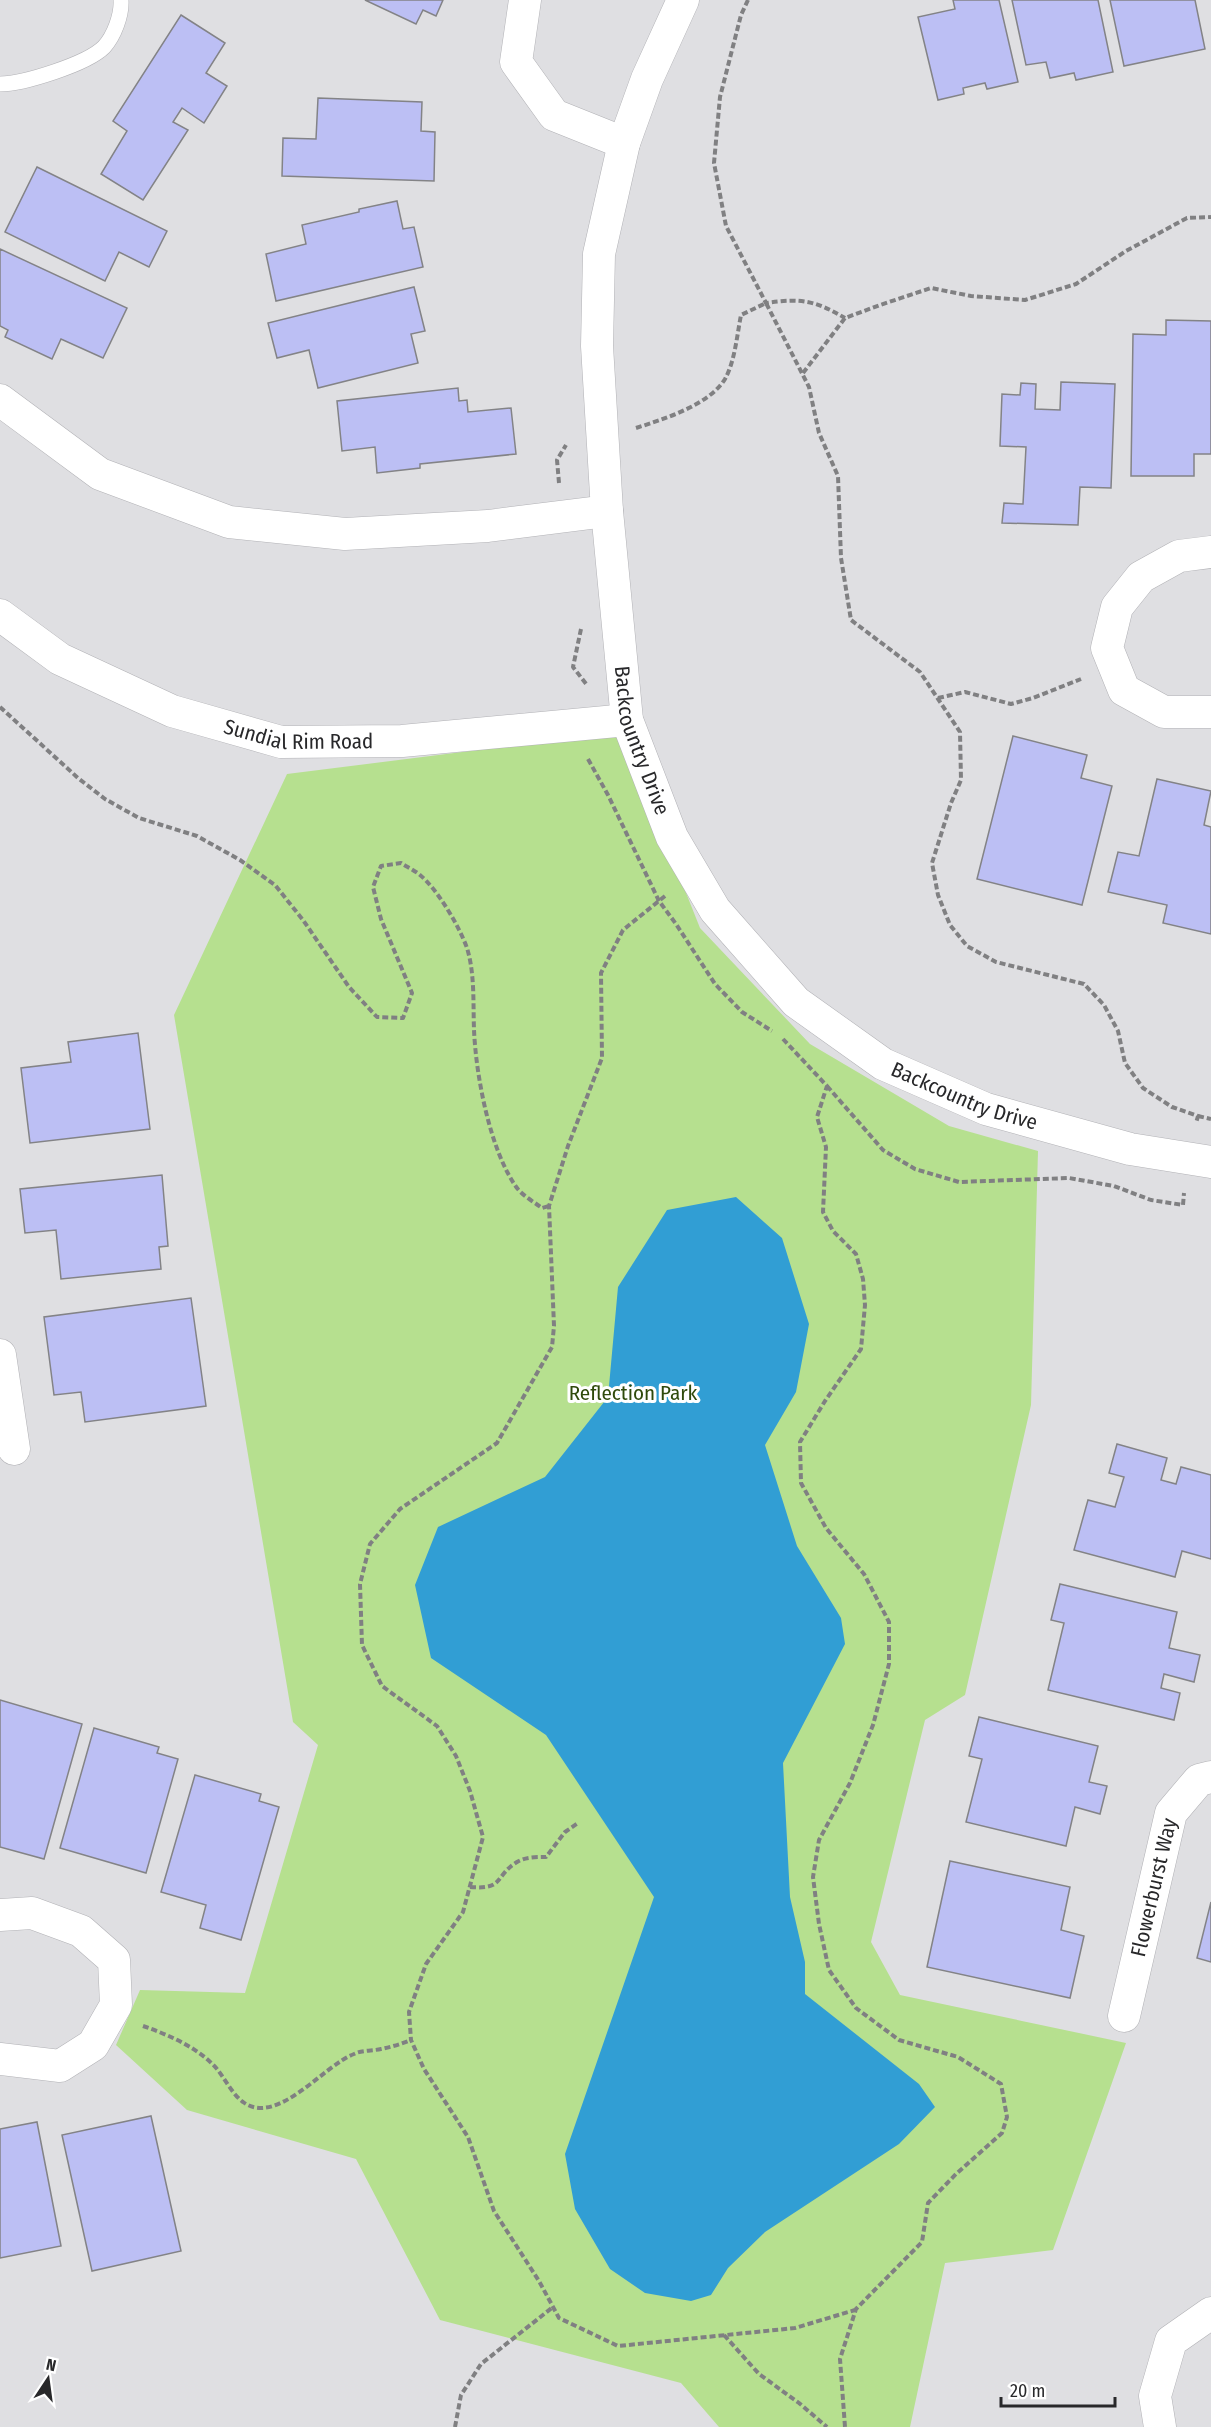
<svg xmlns="http://www.w3.org/2000/svg" width="1211" height="2427" font-family="'Fira Sans Condensed',sans-serif">
  <style>
    .green { fill: #b6e08f }
    .water { fill: #319ed4 }
    .building { fill: #bcbff4; stroke: #838386; stroke-width: 1.5 }
    .lines { fill: none; stroke-linecap: round; stroke-linejoin: round }
    .service-casing { stroke: #b2b2b6; stroke-width: 16 }
    .minor-casing { stroke: #b2b2b6; stroke-width: 33 }
    .path { stroke: #808082; stroke-width: 4; stroke-dasharray: 6 3; stroke-linecap: butt }
    .service { stroke: #fff; stroke-width: 15 }
    .minor { stroke: #fff; stroke-width: 32 }
    .labels { text-anchor: middle; dominant-baseline: central; stroke-width: 6; stroke-linejoin: round; paint-order: stroke }
    .street-label { font-size: 21px; fill: #28282a; stroke: #fff }
    .park-label { font-size: 21px; fill: #2f4a0c; stroke: #fff }
  </style>
  <rect width="100%" height="100%" fill="#dfdfe2"/>
  <!-- green -->
  <path class="green" d="M622 732 700 928 810 1044 949 1126 1038 1151 1031 1405 965 1695 925 1720 871 1942 900 1995 1126 2043 1053 2250 945 2263 910 2427H719L681 2383 440 2320 356 2159 187 2110 116 2045 140 1990 245 1993 318 1745 293 1722 174 1015 287 774Z"/>
  <!-- water -->
  <path class="water" d="M736 1197 782 1238 809 1324 796 1392 765 1445 797 1546 841 1618 845 1644 783 1763 790 1897 805 1962V1994L919 2084 935 2107 899 2144 765 2232 728 2268 711 2295 691 2301 645 2293 610 2269 575 2209 565 2154 654 1897 546 1735 431 1658 415 1585 438 1527 545 1477 608 1397 618 1287 667 1210Z"/>
  <!-- building -->
  <g class="building">
    <path d="M365 0H443L436 16 423 10 416 24Z"/>
    <path d="M953 0H999L1018 82 987 89 985 83 963 88 964 94 938 100 918 17 955 9Z"/>
    <path d="M1012 0H1098L1113 72 1076 80 1074 73 1050 78 1046 62 1026 65Z"/>
    <path d="M1110 0H1195L1205 49 1124 66Z"/>
    <path d="M181 15 225 43 206 73 227 86 204 123 182 108 173 122 188 130 143 200 101 174 127 131 113 121Z"/>
    <path d="M318 98 422 102 421 131 435 132 434 181 282 176 283 138 316 139Z"/>
    <path d="M37 167 167 231 149 267 119 252 105 281 5 232Z"/>
    <path d="M397 201 403 229 414 227 423 267 276 301 266 254 306 244 302 225 359 212V209Z"/>
    <path d="M0 249 127 308 103 358 61 339 52 359 5 337 8 330 0 326Z"/>
    <path d="M414 287 425 331 411 334 418 363 318 388 309 350 277 358 268 323Z"/>
    <path d="M1166 320 1211 321V454H1194V476H1131L1133 334 1166 335Z"/>
    <path d="M1061 382 1115 384 1111 488 1080 487 1078 525 1002 523 1004 503 1023 504 1026 447 1000 446 1002 394 1020 395 1021 383 1036 384 1035 409 1060 410Z"/>
    <path d="M458 388 459 401 467 400 468 412 511 408 516 454 420 464V468L377 473 375 447 342 451 337 401Z"/>
    <path d="M1013 736 1087 755 1081 778 1112 786 1082 905 977 879Z"/>
    <path d="M1157 779 1211 791 1204 825 1211 827V934L1163 923 1167 905 1108 892 1118 852 1139 856Z"/>
    <path d="M138 1033 150 1129 30 1143 21 1068 71 1062 68 1042Z"/>
    <path d="M162 1175 168 1246 159 1247 161 1269 61 1279 56 1230 25 1233 20 1189Z"/>
    <path d="M191 1298 206 1406 85 1422 81 1392 54 1395 44 1317Z"/>
    <path d="M1117 1444 1167 1458 1161 1480 1176 1484 1181 1467 1211 1475V1559L1182 1551 1175 1577 1074 1550 1088 1500 1115 1507 1124 1477 1109 1473Z"/>
    <path d="M1060 1584 1177 1612 1169 1648 1200 1655 1194 1682 1164 1674 1161 1688 1180 1693 1174 1720 1048 1690 1064 1623 1051 1620Z"/>
    <path d="M0 1700 82 1724 44 1859 0 1847Z"/>
    <path d="M979 1717 1098 1746 1089 1782 1107 1786 1100 1814 1075 1807 1066 1846 966 1822 982 1759 969 1756Z"/>
    <path d="M94 1728 159 1747 157 1753 178 1759 146 1873 60 1848Z"/>
    <path d="M195 1775 261 1794 259 1801 279 1807 241 1940 200 1928 206 1905 161 1892Z"/>
    <path d="M950 1861 1070 1887 1061 1930 1084 1936 1070 1998 927 1967Z"/>
    <path d="M1211 1902V1962L1197 1958Z"/>
    <path d="M151 2116 181 2251 92 2271 62 2135Z"/>
    <path d="M37 2122 61 2246 0 2258V2129Z"/>
  </g>
  <g class="lines">
    <defs>
      <path id="service" d="M0 84C23 84 87 64 104 47 114 36 122 15 121 0"/>
      <g id="minor">
        <path d="M525 0 516 62 554 115 624 143"/>
        <path id="s1" d="M683 0 647 79 624 143 599 254 597 346 607 511 627 720 672 837 715 910 796 1002 883 1064 986 1109 1130 1149 1211 1162"/>
        <path d="M0 400 100 474 229 522 345 534 488 526 607 511"/>
        <path d="M1211 552 1179 556 1141 577 1117 607 1107 648 1124 690 1164 712H1211"/>
        <path id="s2" d="M0 615 60 659 172 711 281 742 402 741 627 720"/>
        <path d="M0 1355 14 1449"/>
        <path d="M0 1915 32 1913 81 1931 114 1960 116 2005 93 2045 60 2066 0 2059"/>
        <path id="s3" d="M1124 2016 1171 1813 1199 1780 1211 1777"/>
        <path d="M1160 2427 1155 2396 1171 2341 1211 2313"/>
      </g>
    </defs>
    <!-- service casing -->
    <use href="#service" class="service-casing"/>
    <!-- minor casing -->
    <use href="#minor" class="minor-casing"/>
    <!-- path -->
    <g class="path">
      <path d="M748 0 741 15 720 97 714 163 726 226 766 303C801 298 814 300 845 318"/>
      <path d="M803 373 845 318 880 305 931 288 971 296 1025 300 1076 284 1126 251 1187 218 1211 217"/>
      <path d="M636 428C664 419 709 405 725 379 735 361 737 335 741 315L766 303 809 387 819 433 838 476 841 558 851 620 920 672 960 732 961 780 951 803 932 863 938 895 950 925 967 946 996 962 1084 984 1104 1005 1118 1031 1125 1063 1143 1088 1172 1107 1198 1116 1196 1123"/>
      <path d="M559 483 557 460 566 445"/>
      <path d="M581 629 573 667 587 685"/>
      <path d="M938 698 965 692 1011 704 1033 698 1081 679"/>
      <path d="M0 707 78 778 105 799 139 818 197 836 240 860 275 885 303 920 349 987 377 1017 403 1018 412 993 381 919 373 887 381 866 401 863C407 867 414 870 420 875 438 890 459 926 467 948 475 974 473 1004 474 1030 476 1076 490 1151 517 1188 523 1196 534 1202 542 1208L549 1206"/>
      <path d="M588 759 608 795 659 901 676 924 715 984 742 1012 772 1031"/>
      <path d="M665 896 623 930 601 973 602 1058 568 1146 549 1206 554 1326 552 1347 497 1443 400 1509 370 1544 360 1584 362 1645 382 1686 437 1726 456 1756 470 1791 483 1837 463 1912 426 1964 409 2012 411 2040 424 2069 468 2137 494 2211 539 2281 559 2318 618 2346 795 2328 855 2310"/>
      <path d="M783 1039 827 1086 817 1117 826 1147 823 1212 833 1231 856 1254 863 1279 865 1305 861 1349 825 1401 800 1442 801 1483 826 1528 864 1574 889 1622V1664L873 1725 850 1783 819 1840 813 1877 819 1924 829 1970 856 2008 899 2040 958 2057 1001 2084 1007 2117 1002 2133 956 2174 928 2203 922 2242 856 2309 840 2359 845 2427"/>
      <path d="M827 1086 883 1150 915 1169 959 1182 1069 1178 1114 1186 1151 1200 1183 1205 1184 1193"/>
      <path d="M1198 1116 1211 1119"/>
      <path d="M470 1887C505 1890 494 1876 517 1862 525 1857 537 1857 546 1857L565 1832 578 1823"/>
      <path d="M143 2026C169 2035 199 2048 217 2069 225 2079 233 2095 243 2102 277 2127 323 2066 354 2054 362 2050 372 2051 381 2049 391 2047 401 2044 411 2040"/>
      <path d="M724 2335 759 2374 799 2403 827 2427"/>
      <path d="M455 2427 461 2395 481 2364 553 2307"/>
    </g>
    <!-- service -->
    <use href="#service" class="service"/>
    <!-- minor -->
    <use href="#minor" class="minor"/>
  </g>
  <g class="labels">
    <!-- street labels -->
    <g class="street-label">
      <text stroke="none"><textPath href="#s2" startOffset="328">Sundial Rim Road</textPath></text>
      <text stroke="none"><textPath href="#s1" startOffset="759">Backcountry Drive</textPath></text>
      <text stroke="none"><textPath href="#s1" startOffset="1263">Backcountry Drive</textPath></text>
      <text stroke="none"><textPath href="#s3" startOffset="132">Flowerburst Way</textPath></text>
    </g>
    <!-- park labels -->
    <g class="park-label">
      <text x="633" y="1393">Reflection Park</text>
    </g>
  </g>
  <!-- north arrow -->
  <g transform="translate(48 2379) rotate(13)" stroke="#ffffff" stroke-width="4.5" paint-order="stroke">
  <path d="M0-4.5L10 22L0 15L-10 22Z" fill="#28282a"/>
  <text y="-9" font-size="16" font-weight="bold" text-anchor="middle" fill="#28282a">N</text>
  </g>
  <!-- scale -->
  <path d="M1001 2397v9h114v-9" fill="none" stroke="#28282a" stroke-width="3"/>
  <text x="1010" y="2397" font-size="18" fill="#28282a" stroke="#ffffff" stroke-width="4.5" paint-order="stroke">20 m</text>
</svg>
